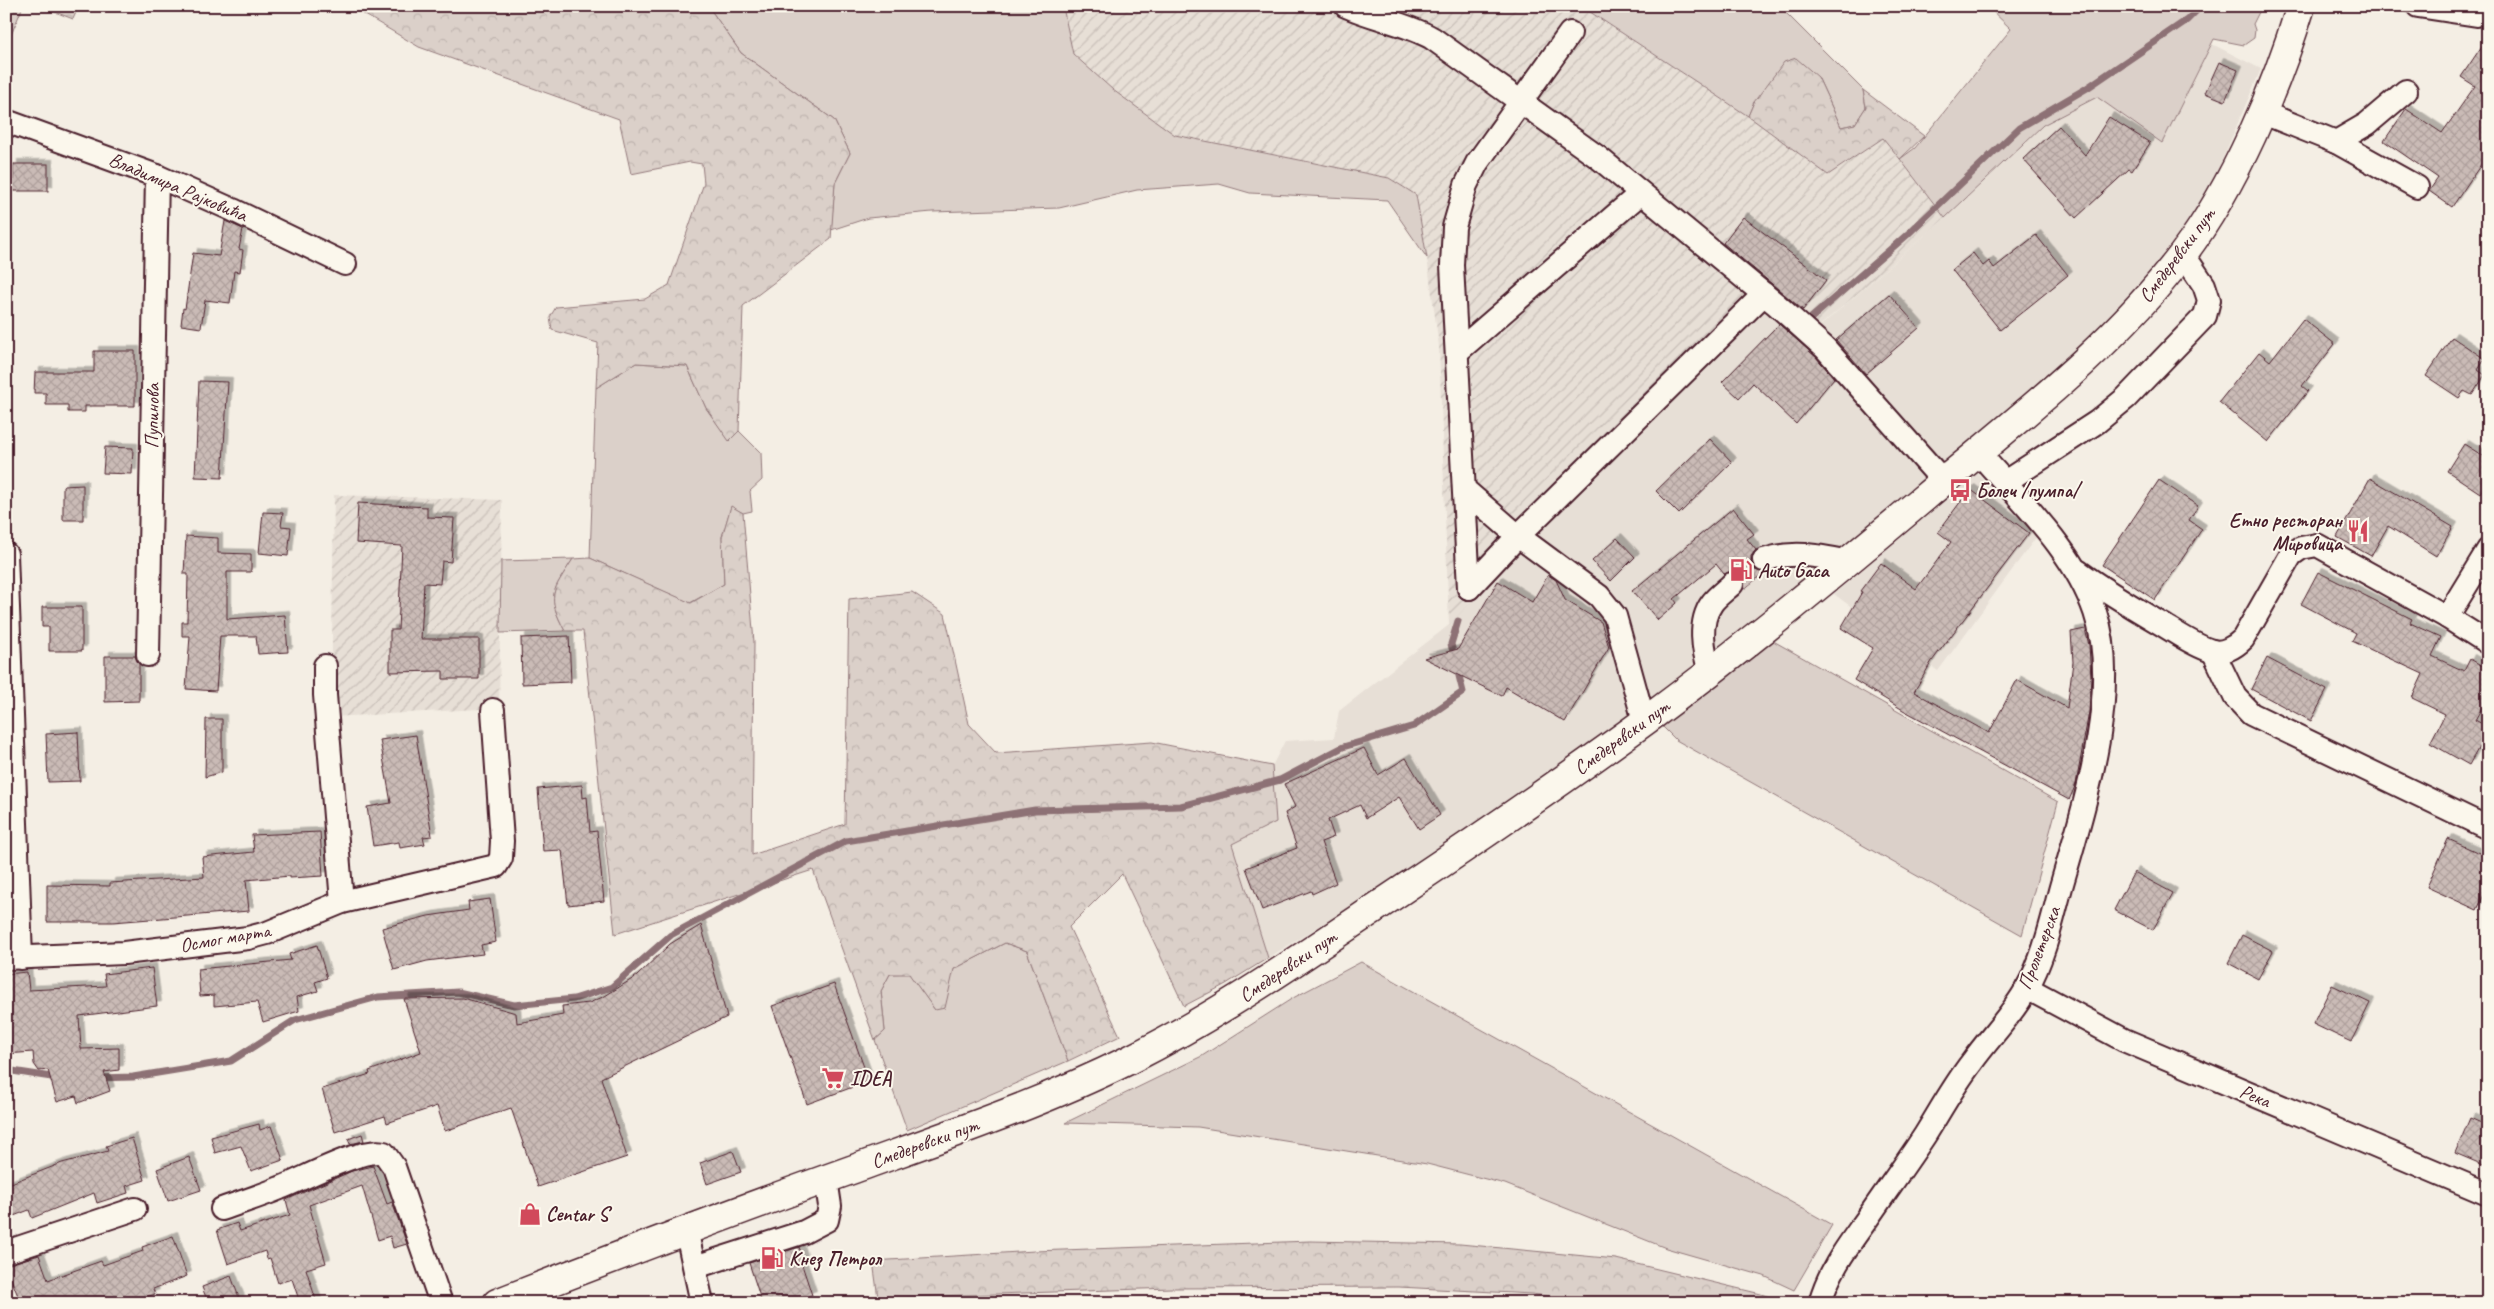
<svg xmlns="http://www.w3.org/2000/svg" width="2494" height="1309" font-family="Caveat,sans-serif">
  <style>
    .built { fill: #e7dfd6 }
    .industrial { fill: url(#industrial-furrows) }
    .grass { fill: #dbd0c9; stroke: #92787a }
    .forest { fill: url(#forest-crowns); stroke: #92787a }
    .lines { fill: none; stroke-linecap: round; stroke-linejoin: round }
    .stream { stroke: #8d7174; stroke-width: 7 }
    .building { fill: url(#building-cross-hatch); stroke: #4a1f2b; filter: url(#shadow) }
    .minor-tunnel { stroke: #d2c5bf; stroke-width: 22; stroke-dasharray: 22 11; stroke-linecap: butt }
    .minor-casing { stroke: #4a1f2b; stroke-width: 26 }
    .major-casing { stroke: #4a1f2b; stroke-width: 31 }
    .minor { stroke: #fbf7ec; stroke-width: 22 }
    .major { stroke: #fbf7ec; stroke-width: 28 }
    .labels { text-anchor: middle; dominant-baseline: central; stroke-width: 4; stroke-linejoin: round; paint-order: stroke }
    .street-label { font-size: 20px; fill: #4a1f2b; stroke: #fbf7ec }
    .poi-label { font-size: 20px; font-weight: bold; fill: #4a1f2b; stroke: #fbf7ec; text-anchor: start }
  </style>
  <defs>
    <pattern id="industrial-furrows" width="10" height="10" patternUnits="userSpaceOnUse" patternTransform="scale(1.25)"><rect width="10" height="10" fill="#e7dfd6"/><path d="M-1 1l2-2M0 10L10 0M9 11l2-2" fill="none" stroke="#c8bfb8"/></pattern>
    <pattern id="forest-crowns" width="20" height="18" patternUnits="userSpaceOnUse" patternTransform="scale(1.25)"><rect width="20" height="18" fill="#dbd0c9"/><path d="M2 6a3 3 0 1 1 6 0M12 15a3 3 0 1 1 6 0" fill="none" stroke="#bdb2ad"/></pattern>
    <pattern id="building-cross-hatch" width="8" height="8" patternUnits="userSpaceOnUse" patternTransform="scale(1.25)"><rect width="8" height="8" fill="#cabbb6"/><path d="M0 0l8 8M0 8l8-8" fill="none" stroke="#afa09d"/></pattern>
    <filter id="shadow"><feDropShadow dx="4.5" dy="-4.5" stdDeviation="0" flood-color="#0004"/></filter>
  </defs>
  <rect width="100%" height="100%" fill="#f4eee4"/>
  <filter id="ink" filterUnits="userSpaceOnUse"><feTurbulence type="fractalNoise" baseFrequency=".02" numOctaves="2"/><feDisplacementMap in="SourceGraphic" scale="10" xChannelSelector="R" yChannelSelector="G"/><feConvolveMatrix kernelMatrix="1 2 1 2 8 2 1 2 1" color-interpolation-filters="sRGB"/></filter>
  <g filter="url(#ink)">
    <!-- built -->
    <g class="built">
      <path d="M2212 44 2261 69 2214 179 2192 218 2117 311 1935 478 1726 644 1490 820 1268 958 1232 844 1276 822 1272 766 1285 741 1334 738 1339 711 1449 625 1520 540 1764 300 1809 336 1955 209 2043 125 2097 97 2162 143Z"/>
      <path d="M1977 473 2037 536 1938 671 1834 594Z"/>
    </g>
    <!-- industrial -->
    <g class="industrial">
      <path d="M1066 6H1581L1748 116 1828 175 1883 138 1945 218 1808 336 1764 300 1449 625 1439 346 1427 258 1416 195 1389 178 1175 135 1113 90 1073 54 1064 12Z"/>
      <path d="M334 495 502 500 499 708 331 717Z"/>
    </g>
    <!-- grass -->
    <g class="grass">
      <path d="M6 6H23L6 47Z"/>
      <path d="M708 6H1066L1064 12 1073 54 1113 90 1175 135 1389 178 1416 195 1427 258 1387 200 1250 193 1219 184 1137 190 1059 208 932 212 868 218 831 230 835 183 850 153 834 120 741 53Z"/>
      <path d="M1581 6H1779L1863 90 1866 107 1855 124 1841 127 1818 77 1754 102 1748 116Z"/>
      <path d="M1987 6H2268L2260 10 2253 24 2255 30 2254 38 2244 45 2214 39 2162 143 2097 97 2043 125 1945 218 1900 159 1915 148 2011 29Z"/>
      <path d="M636 363 687 366 706 408 729 440 739 431 761 453 762 480 750 491 752 511 743 513 731 507 722 537 724 584 690 603 590 558 596 388Z"/>
      <path d="M573 559C552 592 546 595 565 631L500 633 501 561Z"/>
      <path d="M1768 638 2058 802 2022 935 1676 740 1660 724Z"/>
      <path d="M1005 943 1027 951 1068 1061 907 1130 875 1040 885 1031 881 991 890 974 909 973 935 1010 954 969Z"/>
      <path d="M1361 962 1832 1225 1794 1290 1764 1276 1666 1248 1505 1184 1427 1164 1198 1127 1065 1123 1202 1056 1293 998Z"/>
    </g>
    <!-- forest -->
    <g class="forest">
      <path d="M40 6H79L73 19Z"/>
      <path d="M350 6H708L741 53 834 120 850 153 835 183 831 239 743 306 739 431 729 441 706 408 687 366 636 363 596 388 598 343 552 330 550 317 556 307 645 299 669 285 704 183 702 164 690 162 631 174 619 119 419 47Z"/>
      <path d="M1796 58 1818 77 1841 127 1855 124 1866 107 1863 90 1924 136 1900 159 1883 138 1828 175 1748 116 1754 102 1784 62Z"/>
      <path d="M731 506 743 513 754 642 752 855 845 824 849 599 912 592 945 614 969 724 996 753 1152 742 1272 766 1276 822 1232 844 1268 958 1226 984 1184 1006 1122 874 1069 927 1120 1036 1068 1061 1027 951 1005 943 954 969 945 1008 935 1010 909 974H890L881 991 885 1031 875 1040 813 870 615 934 583 631H565C546 595 552 592 573 559L590 558 691 603 724 584 722 537Z"/>
      <path d="M1310 1241 1460 1244 1616 1259 1761 1294 1787 1303H1594L1532 1294 1399 1287 1171 1288 878 1298 873 1261 1035 1251Z"/>
    </g>
    <g class="lines">
      <!-- stream -->
      <g class="stream">
        <path d="M1809 320 1908 234 2019 128 2087 88 2187 20 2201 6"/>
        <path d="M6 1070 58 1078"/>
        <path d="M98 1078 133 1077 231 1061 295 1020 378 997 458 992 514 1005 574 999 612 987 671 935 846 841 1035 810 1181 806 1280 780 1343 747 1414 726 1463 692 1451 644 1458 621"/>
      </g>
    </g>
    <!-- building -->
    <g class="building">
      <path d="M2488 37V154L2452 207 2429 191 2438 178 2384 141 2406 109 2442 133 2475 86 2461 77Z"/>
      <path d="M2219 62 2238 70 2225 101 2205 93Z"/>
      <path d="M2109 117 2150 143 2132 171 2129 169 2076 218 2023 159 2059 126 2085 155Z"/>
      <rect x="13" y="164" width="35" height="27"/>
      <path d="M1743 217 1826 280 1803 310 1723 243Z"/>
      <path d="M225 221 243 229 239 249 243 250 240 272 234 271 230 303 205 300 201 328 181 325 183 308 185 309 193 253 219 256Z"/>
      <path d="M2036 235 2068 275 2000 330 1952 270 1973 253 1983 266 1989 261 1994 268Z"/>
      <path d="M1889 294 1919 328 1866 374 1836 340Z"/>
      <path d="M2303 319 2335 344 2302 386 2308 391 2268 442 2219 402 2259 352 2270 361Z"/>
      <path d="M1779 324 1816 357 1834 378 1796 424 1753 383 1739 398 1722 382Z"/>
      <path d="M2452 337 2485 359 2478 370 2485 375 2472 395 2464 391 2459 398 2426 376Z"/>
      <path d="M94 351H135V406H85V412H68V405H46V393H34L35 372H94Z"/>
      <path d="M199 381 228 382 222 478 195 477Z"/>
      <path d="M1710 439 1732 462 1679 514 1656 491Z"/>
      <path d="M2464 444 2488 459V481L2480 493 2447 471Z"/>
      <path d="M105 447 133 448 132 474 103 473Z"/>
      <path d="M2370 478 2453 527 2436 556 2388 526 2371 556 2337 537Z"/>
      <path d="M2159 480 2198 506 2189 520 2202 529 2155 600 2102 565Z"/>
      <path d="M83 485V520H63V486Z"/>
      <path d="M1970 489 2029 533 1932 661 1914 692 1989 733 2017 680 2067 708 2073 662 2071 632 2085 629 2089 645 2091 677 2089 712 2076 784 2069 800 1903 710 1854 680 1873 648 1841 628 1862 592 1860 591 1881 563 1916 589 1951 542 1938 532Z"/>
      <path d="M358 503 427 507V517L454 518 451 562 442 561 440 584 424 583 421 639H479V679H443V671L390 672V630H398L402 546 356 543Z"/>
      <path d="M1733 508 1754 534 1747 539 1756 550 1751 556V563L1755 570 1764 573 1744 589 1745 581 1741 575 1735 571 1724 574 1716 564 1674 599 1677 603 1658 620 1632 591Z"/>
      <path d="M263 512 283 513 281 526 291 527 288 556 259 553Z"/>
      <path d="M186 536 218 538V553L251 554V572H227V619L285 615 288 652 258 654 256 636H220L216 691 186 689 190 636H182V622H187L188 574H184Z"/>
      <path d="M1617 538 1635 557 1611 581 1592 561Z"/>
      <path d="M2318 572 2412 619 2410 623 2441 637 2432 656 2464 671 2470 659 2488 669V697L2475 720 2488 727V731L2469 765 2430 743 2445 714 2412 698 2423 674 2352 641 2356 633 2301 604Z"/>
      <path d="M1548 575 1556 580 1565 600 1601 622 1609 647 1565 722 1506 687 1502 696 1424 658 1458 649 1498 581 1532 602Z"/>
      <path d="M42 607H82V651H49V627H42Z"/>
      <path d="M569 636 571 682 522 684 521 638Z"/>
      <path d="M105 656H135L139 664V701L105 702Z"/>
      <path d="M2267 658 2327 690 2311 721 2251 689Z"/>
      <path d="M206 719H222V772L205 777Z"/>
      <path d="M78 732 80 781 48 782 46 734Z"/>
      <path d="M416 735 432 836 423 837 425 844 400 848 399 842 373 846 367 807 391 803 380 740Z"/>
      <path d="M1364 748 1378 775 1406 758 1440 815 1419 829 1399 797 1366 818 1360 805 1328 820 1334 837 1321 842 1336 883 1312 894 1311 891 1262 910 1246 868 1297 848 1285 813 1295 807 1284 784Z"/>
      <path d="M582 785 583 798 587 797 590 832 597 831 604 901 568 905 562 850 543 851 538 789Z"/>
      <path d="M320 832 323 876 290 878V876L246 880 249 911 113 922H47V885L110 886V883L204 877 202 857 254 852 252 835Z"/>
      <path d="M2448 839 2488 857V886L2477 910 2427 887Z"/>
      <path d="M2134 872 2173 893 2153 930 2114 910Z"/>
      <path d="M490 899 496 942 481 945 483 954 427 961 394 970 382 928 428 916 469 910 468 902Z"/>
      <path d="M701 925 727 1017 601 1078 627 1157 538 1187 511 1108 445 1131 437 1106 387 1123 385 1116 335 1132 322 1089 370 1074 369 1071 421 1052 404 999 463 998 516 1013 517 1023 563 1015 562 1006 589 1003 605 996 637 976 670 944Z"/>
      <path d="M2242 935 2273 951 2258 979 2228 963Z"/>
      <path d="M317 945 327 978 315 982 318 991 297 997 299 1011 263 1022 257 1002 214 1006V995L200 996 198 969 291 960 289 954Z"/>
      <path d="M152 968 157 1006 79 1016 81 1049 119 1048V1070L104 1072 110 1091 78 1103 76 1096 57 1102 48 1070 39 1071 34 1064 33 1052 6 1054V974L27 972 29 990 106 986 104 974Z"/>
      <path d="M834 984 869 1081 807 1104 772 1006Z"/>
      <path d="M2332 985 2370 1003 2351 1042 2313 1024Z"/>
      <path d="M2470 1118 2488 1126V1167L2455 1153Z"/>
      <path d="M259 1124 260 1130 271 1126 283 1160 251 1171 241 1146 215 1153 211 1137Z"/>
      <path d="M362 1134 364 1141 350 1144 348 1139Z"/>
      <path d="M132 1138 145 1180 126 1186 128 1193 97 1203 94 1193 32 1218 29 1210 6 1219V1185L62 1163 108 1151 106 1146Z"/>
      <path d="M733 1151 741 1172 707 1184 700 1163Z"/>
      <path d="M189 1157 201 1190 168 1201 157 1169Z"/>
      <path d="M373 1166 387 1204 392 1202 407 1244 393 1248 390 1236 378 1240 362 1186 309 1205 326 1263 306 1269 317 1303H300L292 1279 278 1283 270 1258 267 1259 265 1251 228 1264 217 1230 237 1223 240 1231 290 1215 286 1200 352 1171Z"/>
      <path d="M173 1236 187 1276 153 1289 155 1294 130 1303H21L6 1267V1265L39 1255 48 1280 101 1261 103 1265 143 1251 142 1247Z"/>
      <path d="M799 1247 803 1259 801 1262 812 1295 789 1303H762L749 1263Z"/>
      <path d="M231 1276 241 1303H208L202 1287Z"/>
    </g>
    <g class="lines">
      <!-- minor-tunnel -->
      <path class="minor-tunnel" d="M1732 584 1764 560"/>
      <defs>
        <g id="minor">
          <path d="M1346 6C1375 19 1405 23 1432 38L1599 158 1777 305 1825 348 1944 482"/>
          <path d="M2418 6 2477 15"/>
          <path d="M2261 112 2336 142 2417 187"/>
          <path d="M6 121 157 176 233 210 345 264"/>
          <path d="M2336 142 2367 124 2406 91"/>
          <path d="M1457 352 1641 193"/>
          <path d="M2005 482 2097 422 2126 398 2205 316 2209 300 2204 285 2183 254"/>
          <path d="M1464 489 1518 536 1599 596 1615 616 1644 721"/>
          <path d="M6 554 21 958"/>
          <path d="M1764 560C1793 550 1820 556 1850 562"/>
          <path d="M2078 571C2105 591 2134 608 2163 625 2178 634 2195 646 2212 651 2223 654 2235 647 2243 639L2291 555 2301 548 2317 545 2447 617 2488 643"/>
          <path d="M1469 588 1452 265 1454 227 1466 185 1477 163 1570 33"/>
          <path d="M1469 588 1518 536 1764 294"/>
          <path d="M2447 617 2488 550"/>
          <path d="M2213 651 2235 697 2251 714 2488 828"/>
          <path d="M148 655 157 176"/>
          <path d="M325 666V695L342 902"/>
          <path d="M1710 671C1703 651 1698 622 1712 603 1717 596 1726 590 1732 584"/>
          <path d="M6 958 124 953 248 938 267 933 342 902 496 866 501 858 502 841 493 710"/>
          <path d="M2027 988 2124 1040 2488 1194"/>
          <path d="M222 1209C241 1202 261 1196 280 1188 302 1180 363 1146 384 1153L394 1167 441 1303"/>
          <path d="M686 1229 702 1303"/>
          <path d="M6 1252 135 1209"/>
          <path d="M695 1267 804 1232 827 1220 830 1206 826 1179"/>
          <path d="M1820 1303C1829 1270 1848 1246 1867 1219 1886 1191 1906 1164 1925 1135 1940 1111 1954 1085 1972 1062 1989 1038 2013 1014 2027 988 2044 958 2052 920 2061 887 2083 810 2122 690 2095 612 2074 550 2021 502 1979 453"/>
        </g>
        <path id="major" d="M497 1303C615 1257 733 1212 851 1170 945 1136 1040 1104 1129 1060 1225 1012 1312 950 1402 890 1487 833 1573 774 1656 713 1748 645 1837 571 1925 497 2015 421 2111 349 2183 254 2235 185 2276 88 2301 6"/>
      </defs>
      <!-- minor casing -->
      <use href="#minor" class="minor-casing"/>
      <!-- major casing -->
      <use href="#major" class="major-casing"/>
      <!-- minor -->
      <use href="#minor" class="minor"/>
      <!-- major -->
      <use href="#major" class="major"/>
    </g>
  </g>
  <!-- icons -->
  <defs>
    <symbol id="bus-bare" viewBox="-9 -9 18 18"><path d="M-5-6H5V4H4V6H2V4H-2V6H-4V4H-5ZM-3.5-4V0h7V-4ZM-3.5 1.2v1.5H-2V1.2ZM2 1.2v1.5H3.5V1.2Z" fill="#d1495b" stroke="#fbf7ec" stroke-width="2.5" paint-order="stroke"/></symbol>
    <symbol id="restaurant-bare" viewBox="-9 -9 18 18"><path d="M-5-6h1v4h1v-4h1v4h1v-4h1v5L-1.5 .5V6h-2V.5L-5-1ZM5-6V6H3V1.5H1.5Q1.5-4 5-6Z" fill="#d1495b" stroke="#fbf7ec" stroke-width="2.5" paint-order="stroke"/></symbol>
    <symbol id="fuel-bare" viewBox="-9 -9 18 18"><path d="M-5.5-6h7V0h2V4h1.3V-2.5L3-4.5l.8-.8L6-3V5H2.5V1h-1V6h-7ZM-4.2-4.7v3.2H.2V-4.7Z" fill="#d1495b" stroke="#fbf7ec" stroke-width="2.5" paint-order="stroke"/></symbol>
    <symbol id="supermarket-bare" viewBox="-9 -9 18 18"><path d="M-6-5.5h2.5l.6 2H6L4.5 2H-2.5L-4.4-4H-6ZM-1.5 3.2a1.3 1.3 0 1 0 .1 0ZM3 3.2a1.3 1.3 0 1 0 .1 0Z" fill="#d1495b" stroke="#fbf7ec" stroke-width="2.5" paint-order="stroke"/></symbol>
    <symbol id="shop-bare" viewBox="-9 -9 18 18"><path d="M-5-2.5h2.3a2.7 3.5 0 0 1 5.4 0H5L5.5 6h-11ZM-1.5-2.5h3a1.5 2.3 0 0 0-3 0Z" fill="#d1495b" stroke="#fbf7ec" stroke-width="2.5" paint-order="stroke"/></symbol>
  </defs>
  <g fill-rule="evenodd">
    <use href="#bus-bare" x="1944" y="474" width="32" height="32"/>
    <use href="#restaurant-bare" x="2342" y="515" width="32" height="32"/>
    <use href="#fuel-bare" x="1725" y="554" width="32" height="32"/>
    <use href="#supermarket-bare" x="817" y="1062" width="32" height="32"/>
    <use href="#shop-bare" x="514" y="1198" width="32" height="32"/>
    <use href="#fuel-bare" x="756" y="1242" width="32" height="32"/>
  </g>
  <g class="labels">
    <!-- street labels -->
    <g class="street-label">
      <text transform="translate(178 187) rotate(23)">Владимира Рајковића</text>
      <text transform="translate(2177 255) rotate(-53)">Смедеревски пут</text>
      <text transform="translate(152 416) rotate(-89)">Пупинова</text>
      <text transform="translate(1622 737) rotate(-36)">Смедеревски пут</text>
      <text transform="translate(225 938) rotate(-10)">Осмог марта</text>
      <text transform="translate(2039 948) rotate(-69)">Пролетерска</text>
      <text transform="translate(1288 966) rotate(-34)">Смедеревски пут</text>
      <text transform="translate(2255 1096) rotate(23)">Река</text>
      <text transform="translate(925 1143) rotate(-20)">Смедеревски пут</text>
    </g>
    <!-- poi labels -->
    <g class="poi-label">
      <text x="1976" y="490">Болеч /пумпа/</text>
      <text x="2342" y="520" text-anchor="end">Етно ресторан<tspan x="2342" dy="23">Мировица</tspan></text>
      <text x="1758" y="570">Auto Gaca</text>
      <text x="850" y="1078">IDEA</text>
      <text x="546" y="1214">Centar S</text>
      <text x="789" y="1258">Кнез Петрол</text>
    </g>
  </g>
  <!-- margin -->
  <rect width="2494" height="1309" fill="none" stroke="#fbf7ec" stroke-width="25"/>
  <rect x="12" y="12" width="2469" height="1284" fill="none" stroke="#4a1f2b" stroke-width="2" filter="url(#ink)"/>
</svg>
